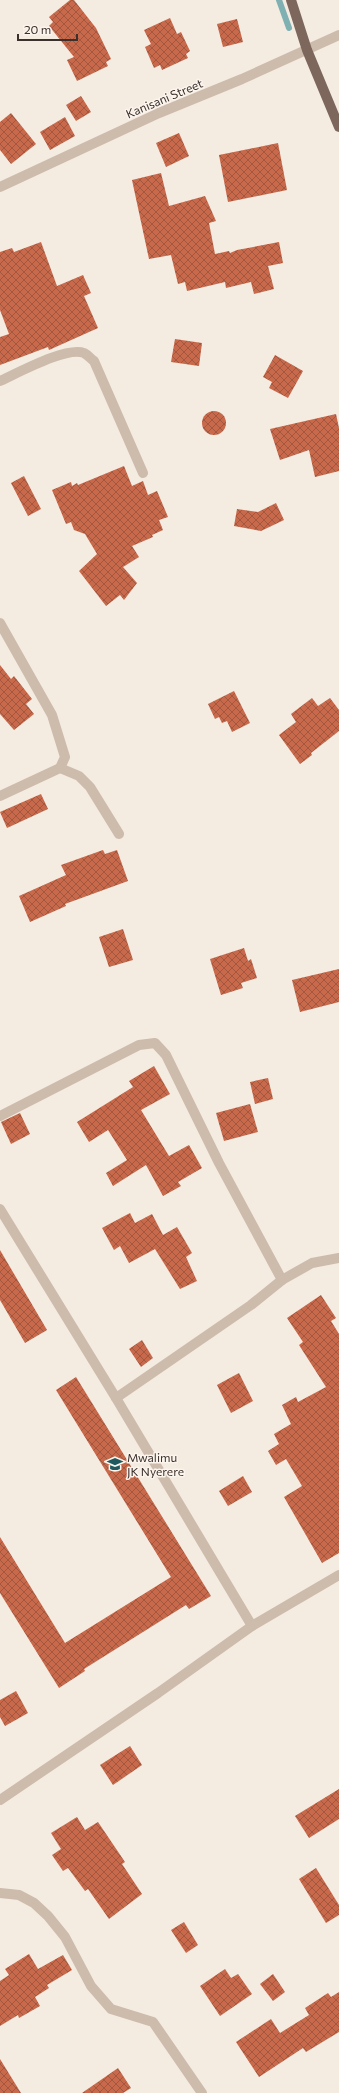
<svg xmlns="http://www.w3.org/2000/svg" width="339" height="2093" font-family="Commissioner,sans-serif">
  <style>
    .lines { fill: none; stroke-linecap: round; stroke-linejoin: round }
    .stream { stroke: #7fb0b2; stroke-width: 6 }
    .building { fill: url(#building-cross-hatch) }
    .minor { stroke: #cdbbac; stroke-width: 10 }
    .major { stroke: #7d675c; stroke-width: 10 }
    .labels { text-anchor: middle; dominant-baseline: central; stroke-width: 3; stroke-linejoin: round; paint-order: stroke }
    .street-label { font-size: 12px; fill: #3b302b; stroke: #fbf5ee }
    .poi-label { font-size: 12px; fill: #3b302b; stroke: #fbf5ee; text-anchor: start }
  </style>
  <defs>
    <pattern id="building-cross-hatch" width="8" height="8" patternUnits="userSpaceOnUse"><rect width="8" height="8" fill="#c8694b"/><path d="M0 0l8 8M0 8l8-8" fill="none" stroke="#a4573f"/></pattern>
  </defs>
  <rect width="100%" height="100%" fill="#f4ebe1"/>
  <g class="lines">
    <!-- stream -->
    <path class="stream" d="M279 0 289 28"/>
  </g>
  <!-- building -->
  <g class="building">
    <path d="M70 0H74L96 28 111 59 106 62 108 66 77 81 67 60 74 57 49 26 53 22 49 17Z"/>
    <path d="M170 18 177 34 181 32 190 51 186 54 188 58 162 70 160 65 154 68 145 47 151 44 144 30Z"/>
    <path d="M237 19 243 42 223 47 217 24Z"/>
    <path d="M81 96 91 112 76 121 66 105Z"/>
    <path d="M11 113 36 144 11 164 0 150V122Z"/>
    <path d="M65 117 75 136 50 150 40 132Z"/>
    <path d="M179 133 189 156 166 167 156 143Z"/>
    <path d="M278 143 287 190 228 202 219 155Z"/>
    <path d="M161 173 169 206 205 196 216 221 209 223 215 254 229 251 230 253 237 250 279 242 283 263 268 266 274 289 254 294 251 282 226 288 225 282 187 291 185 282 178 284 171 255 149 259 132 180Z"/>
    <path d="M41 242 57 286 83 275 91 293 84 296 98 328 49 350 48 347 0 365V337L9 334 0 310V252L12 248 14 252Z"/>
    <path d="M175 339 202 343 199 366 171 362Z"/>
    <path d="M275 355 303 371 288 398 269 388 272 382 263 377Z"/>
    <circle cx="214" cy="423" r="12"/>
    <path d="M336 414 339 428V471L315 477 309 450 280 460 270 429Z"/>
    <path d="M124 466 132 486 143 481 148 495 157 491 168 517 159 520 163 530 152 535 153 537 132 546 139 557 123 567 137 583 124 600 120 595 106 606 79 571 97 554 85 534 74 530 71 522 66 524 52 490 71 482 72 486 77 483 78 485Z"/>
    <path d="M24 476 41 509 28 516 11 483Z"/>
    <path d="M276 503 284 520 261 531 234 526 237 509 258 512Z"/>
    <path d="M0 665 11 679 14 676 32 699 26 704 34 714 14 730 0 714Z"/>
    <path d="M234 691 250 723 232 732 227 721 222 723 219 717 215 719 208 704Z"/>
    <path d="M312 698 318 706 330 698 339 710V731L311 753 312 755 300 764 279 735 296 722 291 714Z"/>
    <path d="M41 794 48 809 7 828 0 812Z"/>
    <path d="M103 850 105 854 117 850 128 881 65 904 66 906 30 922 19 896 66 875 61 865Z"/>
    <path d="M123 929 133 960 109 967 99 937Z"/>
    <path d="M244 948 248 961 251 959 257 978 241 983 243 988 221 995 210 959Z"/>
    <path d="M339 969V1002L300 1012 292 980Z"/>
    <path d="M154 1066 170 1094 141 1110 169 1156 189 1145 202 1168 178 1182 181 1186 163 1196 146 1165 113 1186 106 1173 127 1160 108 1130 89 1142 77 1122 133 1087 129 1081Z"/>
    <path d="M268 1078 273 1099 255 1104 250 1082Z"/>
    <path d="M250 1104 258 1132 224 1141 216 1113Z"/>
    <path d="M20 1113 30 1134 11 1144 1 1122Z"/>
    <path d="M130 1213 135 1223 152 1214 163 1235 177 1227 192 1253 186 1257 197 1281 180 1289 155 1249 129 1263 120 1246 114 1250 102 1228Z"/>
    <path d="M0 1250 47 1330 25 1343 0 1300Z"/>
    <path d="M321 1295 336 1318 331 1321 339 1334V1553L322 1563 284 1497 302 1486 286 1459 276 1465 268 1451 279 1444 274 1434 291 1424 282 1405 296 1397 298 1402 326 1387 299 1345 303 1342 287 1318Z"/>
    <path d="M142 1340 153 1358 141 1367 129 1349Z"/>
    <path d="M239 1373 253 1401 231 1413 217 1385Z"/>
    <path d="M76 1377 211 1596 189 1609 186 1605 84 1669 85 1671 59 1688 0 1593V1537L65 1643 171 1577 56 1390Z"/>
    <path d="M243 1476 252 1492 228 1506 219 1491Z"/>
    <path d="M16 1691 28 1713 5 1726 0 1717V1700Z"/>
    <path d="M130 1746 142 1765 113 1785 100 1765Z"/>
    <path d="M339 1789V1819L309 1838 295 1816Z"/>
    <path d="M77 1817 85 1830 98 1822 125 1862 122 1864 142 1894 109 1919 88 1889 85 1891 68 1868 63 1871 52 1855 61 1849 51 1833Z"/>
    <path d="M316 1868 339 1905V1915L326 1923 299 1879Z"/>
    <path d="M184 1922 198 1945 186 1953 171 1930Z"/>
    <path d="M29 1954 38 1969 63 1955 72 1970 47 1985 49 1988 35 1997 40 2006 19 2018 18 2015 0 2026V1981L9 1975 5 1969Z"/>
    <path d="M225 1969 231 1978 238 1974 252 1994 220 2016 200 1986Z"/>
    <path d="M273 1974 285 1992 273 2001 260 1984Z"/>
    <path d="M339 1992V2032L306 2052 303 2048 259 2077 236 2042 271 2019 280 2033 309 2015 305 2008 328 1993 331 1997Z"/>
    <path d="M0 2059 21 2093H0Z"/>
    <path d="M118 2068 131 2088 123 2093H82Z"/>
  </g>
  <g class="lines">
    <!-- minor -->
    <g class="minor">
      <path d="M0 187 159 113 242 79 339 35"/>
      <path d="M0 381C18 373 67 346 84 353 88 355 91 359 94 361L143 473"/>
      <path d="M0 623 52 715 65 757 60 768 0 796"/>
      <path d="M60 768 79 776 90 787 119 834"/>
      <path d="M0 1116 139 1045 155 1043 166 1055 219 1163 282 1280"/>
      <path d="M0 1209 116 1398 252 1626"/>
      <path d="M116 1398 251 1305 282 1280 312 1263 339 1258"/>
      <path d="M0 1800 158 1693 252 1626 339 1575"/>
      <path d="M0 1893 19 1895 34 1903 48 1916 65 1937 91 1986 111 2009 153 2022 202 2093"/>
    </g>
    <!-- major -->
    <path class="major" d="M291 0 307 50 339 127"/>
  </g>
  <!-- icons -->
  <defs>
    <symbol id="school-bare" viewBox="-9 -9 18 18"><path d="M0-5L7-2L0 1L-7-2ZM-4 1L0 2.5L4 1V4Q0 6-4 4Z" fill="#1f5a5e" stroke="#fbf5ee" stroke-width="2.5" paint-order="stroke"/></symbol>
  </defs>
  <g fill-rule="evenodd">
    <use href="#school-bare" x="104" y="1453" width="22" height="22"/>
  </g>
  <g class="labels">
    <!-- street labels -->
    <g class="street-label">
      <text transform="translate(164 98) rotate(-23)">Kanisani Street</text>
    </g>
    <!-- poi labels -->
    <g class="poi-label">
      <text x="127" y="1457">Mwalimu<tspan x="127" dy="14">JK Nyerere</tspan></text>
    </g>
  </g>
  <!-- scale -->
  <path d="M18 34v6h59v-6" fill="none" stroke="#3b302b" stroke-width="2"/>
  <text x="24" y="34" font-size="12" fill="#3b302b" stroke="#fbf5ee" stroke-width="3" paint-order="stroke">20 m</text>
</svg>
